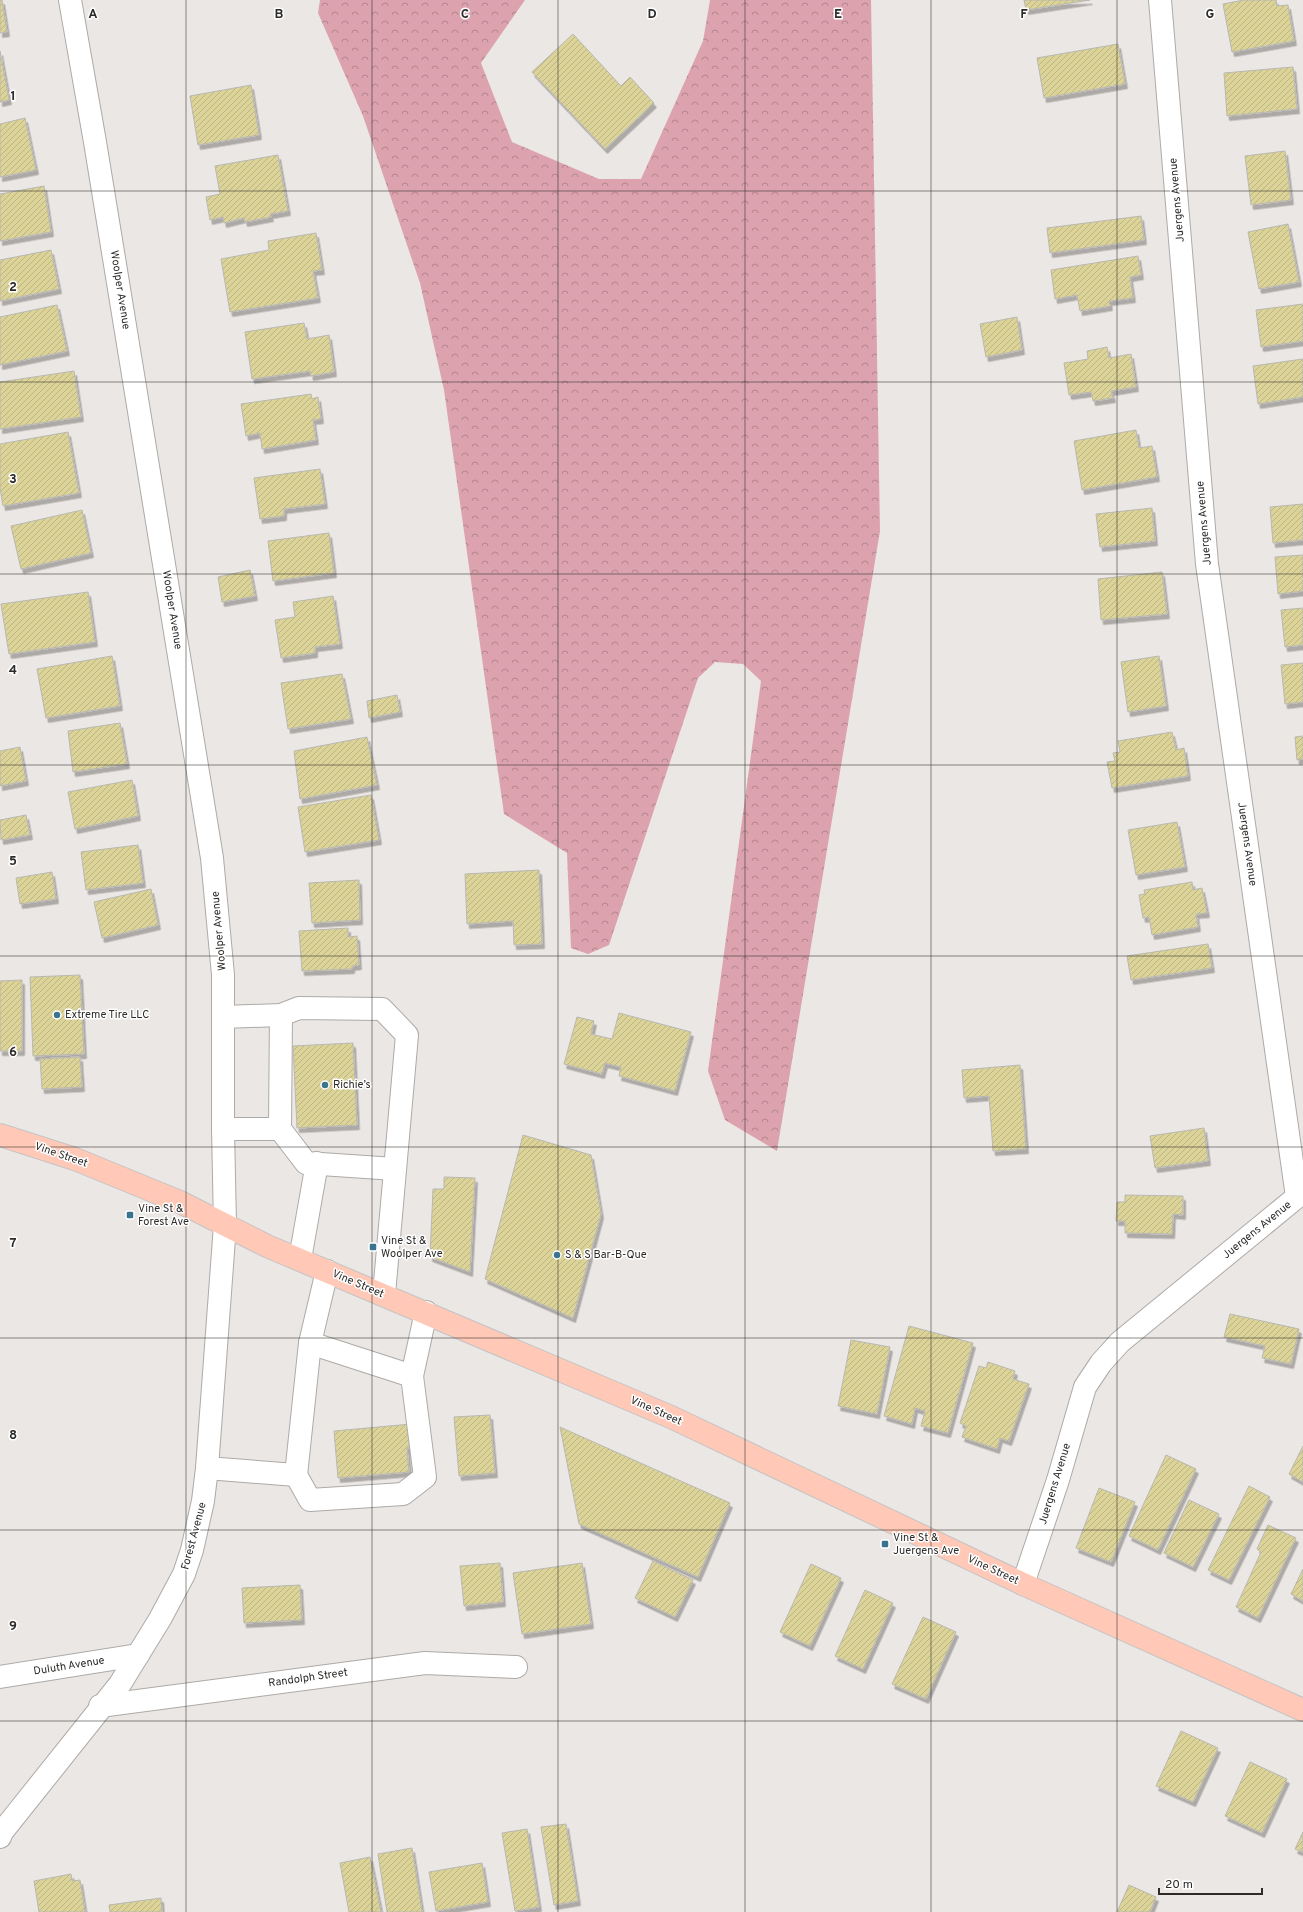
<svg xmlns="http://www.w3.org/2000/svg" width="1303" height="1912" font-family="Overpass,sans-serif">
  <style>
    .forest { fill: url(#forest-crowns) }
    .building { fill: url(#building-hatch); stroke: #b8b8b3; filter: url(#shadow) }
    .lines { fill: none; stroke-linecap: round; stroke-linejoin: round }
    .minor-casing { stroke: #adaaa7; stroke-width: 24 }
    .major-casing { stroke: #c4c4c3; stroke-width: 24 }
    .minor { stroke: #fff; stroke-width: 22 }
    .major { stroke: #ffc8b7; stroke-width: 22 }
    .grid { fill: none; stroke: #2c2b29; stroke-width: 1; stroke-opacity: 0.55 }
    .poi-dot { fill: #3b748e; stroke: #fff; stroke-width: 1.5 }
    .labels { text-anchor: middle; dominant-baseline: central; stroke-width: 3; stroke-linejoin: round; paint-order: stroke }
    .street-label { font-size: 11px; fill: #2c2b29; stroke: #fff }
    .poi-label { font-size: 11px; fill: #2c2b29; stroke: #fff; text-anchor: start }
    .grid-label { font-size: 13px; text-anchor: middle; font-weight: bold; fill: #2c2b29; stroke: #fff; stroke-width: 3; stroke-linejoin: round; paint-order: stroke }
  </style>
  <defs>
    <pattern id="forest-crowns" width="20" height="18" patternUnits="userSpaceOnUse"><rect width="20" height="18" fill="#dca3ae"/><path d="M2 6a3 3 0 1 1 6 0M12 15a3 3 0 1 1 6 0" fill="none" stroke="#b3858e"/></pattern>
    <pattern id="building-hatch" width="6" height="6" patternUnits="userSpaceOnUse"><rect width="6" height="6" fill="#dbd398"/><path d="M-1 1l2-2M0 6l6-6M5 7l2-2" fill="none" stroke="#bcb583"/></pattern>
    <filter id="shadow"><feDropShadow dx="2.5" dy="4.5" stdDeviation="0" flood-color="#0004"/></filter>
  </defs>
  <rect width="100%" height="100%" fill="#ebe7e4"/>
  <!-- forest -->
  <path class="forest" d="M320 0H525L481 63 512 142 599 179H641L703 41 710 0H871L880 531 777 1151 725 1120 708 1071 761 681 743 664 715 662 698 678 609 945 588 954 571 948 567 853 504 814 444 390 420 283 363 116 318 13Z"/>
  <!-- building -->
  <g class="building">
    <path d="M0 0H2L7 32 0 33Z"/>
    <path d="M1024 0H1090L1026 10Z"/>
    <path d="M1244 0H1276L1277 6 1288 5 1294 41 1232 52 1223 4Z"/>
    <path d="M573 34 621 86 630 77 654 103 605 149 532 72Z"/>
    <path d="M1118 44 1125 84 1044 98 1037 58Z"/>
    <path d="M0 51 9 100 0 102Z"/>
    <path d="M1293 67 1297 109 1227 116 1224 73Z"/>
    <path d="M251 85 259 135 198 145 190 96Z"/>
    <path d="M25 118 36 170 0 177V124Z"/>
    <path d="M1285 151 1291 200 1251 205 1245 156Z"/>
    <path d="M278 155 288 211 270 214 271 217 245 222 244 218 224 223 223 217 210 220 206 197 220 194 215 166Z"/>
    <path d="M44 186 51 232 0 241V194Z"/>
    <path d="M1141 216 1144 240 1050 253 1047 228Z"/>
    <path d="M1288 224 1299 282 1259 289 1248 232Z"/>
    <path d="M316 233 322 270 313 271 318 298 230 312 221 259 269 250 268 241Z"/>
    <path d="M51 250 59 289 0 301V260Z"/>
    <path d="M1138 256 1141 275 1130 277 1133 298 1109 301 1110 306 1080 311 1077 295 1055 299 1051 270Z"/>
    <path d="M1303 304V341L1261 347 1256 310Z"/>
    <path d="M57 305 67 351 0 365V317Z"/>
    <path d="M1017 317 1022 350 986 357 980 324Z"/>
    <path d="M304 323 307 339 329 335 334 372 311 376 310 371 252 379 245 332Z"/>
    <path d="M1107 347 1109 358 1131 354 1136 387 1111 391 1113 398 1093 401 1091 392 1069 395 1064 363 1088 359 1087 351Z"/>
    <path d="M1303 359V397L1258 404 1253 366Z"/>
    <path d="M74 371 81 417 0 429V382Z"/>
    <path d="M311 394 312 399 318 397 321 419 313 420 316 440 262 449 260 433 246 436 241 404Z"/>
    <path d="M1136 430 1139 448 1152 446 1157 477 1082 490 1074 441Z"/>
    <path d="M68 432 79 493 3 506 0 488V444Z"/>
    <path d="M320 469 325 504 284 509V516L260 519 254 478Z"/>
    <path d="M1303 504V540L1273 543 1270 507Z"/>
    <path d="M1152 508 1155 541 1100 547 1096 514Z"/>
    <path d="M82 510 91 553 21 569 11 526Z"/>
    <path d="M329 533 334 573 273 581 268 541Z"/>
    <path d="M1303 555V591L1278 594 1275 557Z"/>
    <path d="M250 570 255 596 222 602 218 577Z"/>
    <path d="M1162 572 1167 614 1101 620 1098 579Z"/>
    <path d="M88 592 95 642 9 654 1 604Z"/>
    <path d="M333 596 340 644 315 647V653L281 658 275 620 295 617 293 602Z"/>
    <path d="M1303 608V645L1285 647 1281 610Z"/>
    <path d="M112 656 120 706 46 718 37 669Z"/>
    <path d="M1159 656 1166 706 1128 712 1121 662Z"/>
    <path d="M1303 663V702L1285 704 1281 665Z"/>
    <path d="M342 674 351 719 288 729 281 683Z"/>
    <path d="M397 695 400 712 369 718 367 701Z"/>
    <path d="M120 723 127 764 73 772 68 731Z"/>
    <path d="M1172 732 1176 750 1184 748 1188 776 1112 788 1107 762 1115 761 1113 753 1120 752 1118 741Z"/>
    <path d="M1303 736V759L1297 760 1295 737Z"/>
    <path d="M367 737 377 785 300 799 294 751Z"/>
    <path d="M20 747 26 781 0 786V751Z"/>
    <path d="M132 780 138 816 75 829 68 792Z"/>
    <path d="M371 795 379 840 305 852 298 807Z"/>
    <path d="M26 815 30 835 1 840 0 820Z"/>
    <path d="M1177 822 1185 867 1136 875 1128 830Z"/>
    <path d="M138 845 143 883 86 890 81 852Z"/>
    <path d="M539 870 542 944 514 945 513 921 467 924 465 874Z"/>
    <path d="M52 872 56 899 20 904 16 878Z"/>
    <path d="M359 880 360 920 312 923 309 883Z"/>
    <path d="M1192 882 1193 890 1202 888 1207 913 1196 914 1198 927 1152 935 1149 917 1143 918 1139 895 1145 894 1144 890Z"/>
    <path d="M151 889 158 925 102 938 94 902Z"/>
    <path d="M348 928V937L357 936 359 965 352 966V969L302 971 299 931Z"/>
    <path d="M1208 944 1212 968 1131 980 1127 956Z"/>
    <path d="M80 975 84 1054 33 1056 30 977Z"/>
    <path d="M22 980V1051H0V981Z"/>
    <path d="M619 1013 691 1032 675 1091 619 1076 621 1067 605 1063 602 1074 564 1064 577 1017 594 1021 591 1034 612 1039Z"/>
    <path d="M353 1043 357 1125 297 1128 293 1046Z"/>
    <path d="M80 1057 82 1087 42 1089 40 1059Z"/>
    <path d="M1020 1065 1026 1149 993 1151 989 1096 964 1098 962 1070Z"/>
    <path d="M1204 1128 1208 1161 1155 1168 1150 1136Z"/>
    <path d="M523 1135 591 1155 601 1214 573 1318 485 1279Z"/>
    <path d="M444 1177 475 1178 470 1272 430 1257 433 1189H444Z"/>
    <path d="M1125 1195 1183 1196V1215L1173 1214 1172 1234 1125 1233V1221H1116L1117 1202H1125Z"/>
    <path d="M1230 1314 1299 1329 1291 1364 1262 1358 1265 1346 1224 1337Z"/>
    <path d="M909 1326 973 1343 948 1433 921 1426 925 1411 915 1408 912 1424 884 1416Z"/>
    <path d="M851 1340 890 1347 877 1414 838 1406Z"/>
    <path d="M988 1362 1015 1371 1013 1379 1029 1384 1009 1441 1000 1438 997 1449 962 1437 966 1426 960 1423 979 1366 986 1368Z"/>
    <path d="M490 1415 495 1473 459 1476 454 1417Z"/>
    <path d="M411 1424 418 1447 407 1448 409 1472 338 1478 334 1431Z"/>
    <path d="M560 1427 730 1503 698 1577 579 1524Z"/>
    <path d="M1303 1446V1482L1289 1474Z"/>
    <path d="M1166 1455 1196 1469 1158 1550 1129 1536Z"/>
    <path d="M1249 1486 1270 1497 1229 1580 1208 1570Z"/>
    <path d="M1099 1488 1135 1502 1111 1562 1076 1548Z"/>
    <path d="M1189 1500 1219 1514 1193 1567 1164 1553Z"/>
    <path d="M1268 1525 1296 1538 1258 1618 1236 1607 1261 1552 1257 1549Z"/>
    <path d="M653 1561 693 1580 675 1617 635 1598Z"/>
    <path d="M500 1563 503 1602 464 1606 460 1566Z"/>
    <path d="M582 1563 591 1624 522 1634 513 1573Z"/>
    <path d="M811 1564 841 1578 810 1646 780 1632Z"/>
    <path d="M1303 1569V1601L1291 1594Z"/>
    <path d="M300 1585 302 1620 244 1623 242 1588Z"/>
    <path d="M865 1590 893 1603 863 1669 835 1656Z"/>
    <path d="M923 1617 956 1632 926 1699 892 1684Z"/>
    <path d="M1181 1731 1218 1748 1193 1802 1156 1786Z"/>
    <path d="M1250 1762 1287 1779 1262 1833 1225 1816Z"/>
    <path d="M566 1824 578 1901 554 1905 541 1827Z"/>
    <path d="M527 1829 539 1907 515 1911 502 1833Z"/>
    <path d="M1303 1832V1852L1295 1849Z"/>
    <path d="M412 1848 422 1912H387L378 1854Z"/>
    <path d="M370 1857 381 1912H349L340 1863Z"/>
    <path d="M482 1863 488 1902 436 1911 429 1872Z"/>
    <path d="M71 1874 72 1881 80 1880 85 1912H39L34 1881Z"/>
    <path d="M1129 1885 1156 1897 1150 1912H1117Z"/>
    <path d="M161 1898 162 1912H110L109 1905Z"/>
  </g>
  <g class="lines">
    <defs>
      <g id="minor">
        <path d="M281 1015 280 1129 306 1163 395 1169"/>
        <path d="M223 1017 281 1015 299 1008 382 1009 407 1035 384 1294"/>
        <path d="M223 1129H280"/>
        <path d="M300 1259 317 1163"/>
        <path d="M412 1376 426 1312"/>
        <path d="M207 1468 296 1475 310 1343 327 1271"/>
        <path d="M296 1475 310 1500 403 1494 425 1477 412 1376 310 1343"/>
        <path d="M1023 1584 1058 1480 1085 1387 1101 1363 1120 1342 1297 1197 1207 564 1160 0"/>
        <path d="M0 1677 138 1655"/>
        <path d="M100 1706 425 1663 516 1667"/>
        <path d="M0 1837 2 1832 120 1684 160 1619 184 1574 192 1550 203 1501 207 1468 225 1225 223 1129V975L212 858 95 142 70 0"/>
      </g>
      <path id="major" d="M0 1135 75 1159 180 1202 267 1246 671 1417 1023 1584 1303 1710"/>
    </defs>
    <!-- minor casing -->
    <use href="#minor" class="minor-casing"/>
    <!-- major casing -->
    <use href="#major" class="major-casing"/>
    <!-- minor -->
    <use href="#minor" class="minor"/>
    <!-- major -->
    <use href="#major" class="major"/>
  </g>
  <!-- grid -->
  <path class="grid" d="M186 0V1912M372 0V1912M558 0V1912M745 0V1912M931 0V1912M1117 0V1912M0 191H1303M0 382H1303M0 574H1303M0 765H1303M0 956H1303M0 1147H1303M0 1338H1303M0 1530H1303M0 1721H1303"/>
  <!-- markers -->
  <g class="poi-dot">
    <circle cx="57" cy="1015" r="4"/>
    <circle cx="325" cy="1085" r="4"/>
    <rect x="126" y="1211" width="8" height="8" rx="2"/>
    <rect x="369" y="1243" width="8" height="8" rx="2"/>
    <circle cx="557" cy="1255" r="4"/>
    <rect x="881" y="1540" width="8" height="8" rx="2"/>
  </g>
  <g class="labels">
    <!-- street labels -->
    <g class="street-label">
      <text transform="translate(1177 200) rotate(-95)">Juergens Avenue</text>
      <text transform="translate(120 290) rotate(81)">Woolper Avenue</text>
      <text transform="translate(1204 523) rotate(-95)">Juergens Avenue</text>
      <text transform="translate(172 610) rotate(81)">Woolper Avenue</text>
      <text transform="translate(1247 844) rotate(82)">Juergens Avenue</text>
      <text transform="translate(219 931) rotate(-95)">Woolper Avenue</text>
      <text transform="translate(61 1155) rotate(19)">Vine Street</text>
      <text transform="translate(1257 1230) rotate(-39)">Juergens Avenue</text>
      <text transform="translate(358 1284) rotate(23)">Vine Street</text>
      <text transform="translate(656 1411) rotate(24)">Vine Street</text>
      <text transform="translate(1055 1484) rotate(-73)">Juergens Avenue</text>
      <text transform="translate(194 1536) rotate(-75)">Forest Avenue</text>
      <text transform="translate(993 1570) rotate(25)">Vine Street</text>
      <text transform="translate(69 1666) rotate(-9)">Duluth Avenue</text>
      <text transform="translate(308 1678) rotate(-8)">Randolph Street</text>
    </g>
    <!-- poi labels -->
    <g class="poi-label">
      <text x="65" y="1015">Extreme Tire LLC</text>
      <text x="333" y="1085">Richie’s</text>
      <text x="138" y="1209">Vine St &amp;<tspan x="138" dy="13">Forest Ave</tspan></text>
      <text x="381" y="1241">Vine St &amp;<tspan x="381" dy="13">Woolper Ave</tspan></text>
      <text x="565" y="1255">S &amp; S Bar-B-Que</text>
      <text x="893" y="1538">Vine St &amp;<tspan x="893" dy="13">Juergens Ave</tspan></text>
    </g>
  </g>
  <g class="grid-label">
    <text x="93" y="18">A</text>
    <text x="279" y="18">B</text>
    <text x="465" y="18">C</text>
    <text x="652" y="18">D</text>
    <text x="838" y="18">E</text>
    <text x="1024" y="18">F</text>
    <text x="1210" y="18">G</text>
    <text x="13" y="100">1</text>
    <text x="13" y="291">2</text>
    <text x="13" y="483">3</text>
    <text x="13" y="674">4</text>
    <text x="13" y="865">5</text>
    <text x="13" y="1056">6</text>
    <text x="13" y="1247">7</text>
    <text x="13" y="1439">8</text>
    <text x="13" y="1630">9</text>
  </g>
  <!-- scale -->
  <path d="M1159 1888v6h103v-6" fill="none" stroke="#2c2b29" stroke-width="2"/>
  <text x="1165" y="1888" font-size="12" fill="#2c2b29" stroke="#ffffff" stroke-width="3" paint-order="stroke">20 m</text>
</svg>
